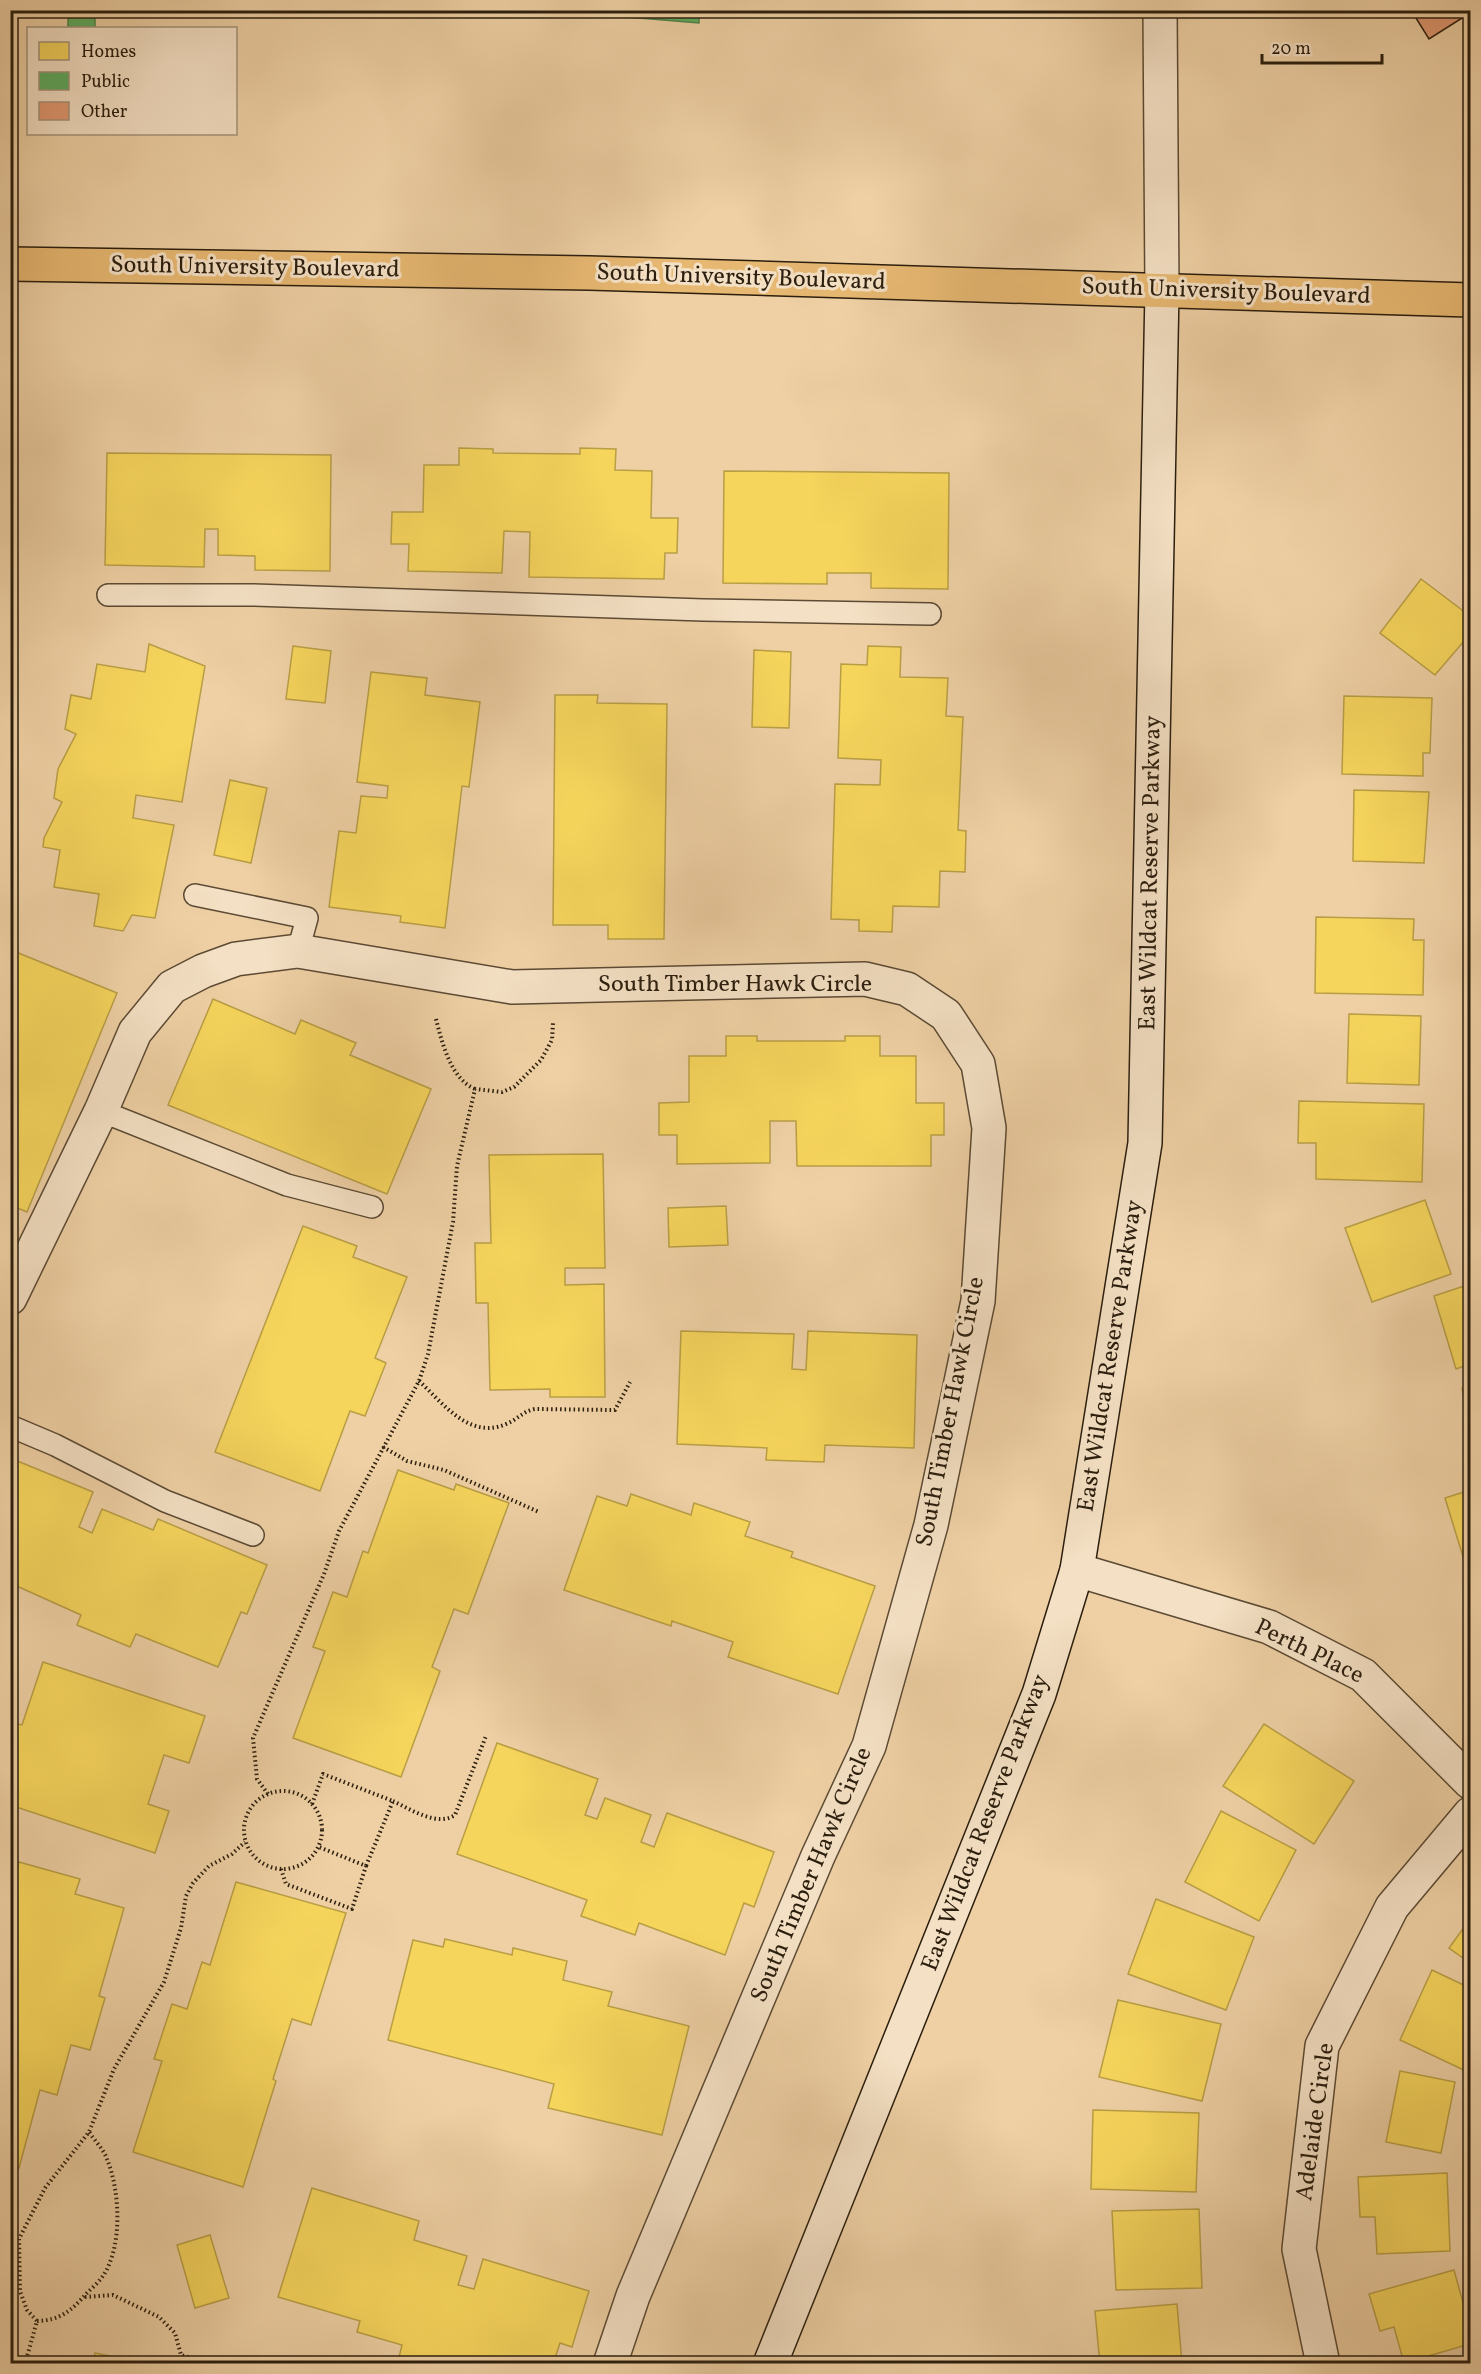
<svg xmlns="http://www.w3.org/2000/svg" width="1481" height="2374" font-family="Vollkorn,serif">
  <style>
    .homes { fill: #f6d55c; stroke: #b99e45; stroke-width: 1.5 }
    .public { fill: #5aae61; stroke: #4c8348; stroke-width: 1.5 }
    .building { fill: #e29871; stroke: #2b1e0e; stroke-width: 1.5 }
    .lines { fill: none; stroke-linecap: round; stroke-linejoin: round }
    .service-casing { stroke: #5c4a34; stroke-width: 24 }
    .minor-casing { stroke: #5c4a34; stroke-width: 36 }
    .secondary-casing { stroke: #2b1e0e; stroke-width: 36 }
    .primary-casing { stroke: #2b1e0e; stroke-width: 36 }
    .path { stroke: #2b1e0e; stroke-width: 4; stroke-dasharray: 1.5 3; stroke-linecap: butt }
    .service { stroke: #f4e0c4; stroke-width: 21 }
    .minor { stroke: #f4e0c4; stroke-width: 33 }
    .secondary { stroke: #f4e0c4; stroke-width: 33 }
    .primary { stroke: #e7b872; stroke-width: 33 }
    .labels { text-anchor: middle; dominant-baseline: central; stroke-width: 6; stroke-linejoin: round; paint-order: stroke }
    .street-label { font-size: 24px; fill: #2b1e0e; stroke: #f4e0c4 }
  </style>
  <rect width="100%" height="100%" fill="#eed0a4"/>
  <filter id="stains"><feTurbulence type="fractalNoise" baseFrequency=".00333" numOctaves="4"/><feColorMatrix values="0 0 0 0 .2 0 0 0 0 .09 0 0 0 0 .02 0 0 0 .5 -.17"/></filter>
  <radialGradient id="worn" r=".72"><stop offset=".6" stop-color="#630" stop-opacity="0"/><stop offset="1" stop-color="#630" stop-opacity=".3"/></radialGradient>
  <!-- homes -->
  <g class="homes">
    <path d="M459 448 493 449V453L580 454V448L616 449 615 470 652 471 651 518H678L677 553H665L664 579 529 577 530 532 504 531 502 573 408 571 409 544H391L392 512H423L424 465H459Z"/>
    <path d="M107 453 331 455 330 571 255 570V556L218 555V529H205L204 567 105 565Z"/>
    <path d="M724 471 949 473 948 589 871 588V573H827V584L723 583Z"/>
    <path d="M1421 579 1470 616V634L1435 675 1380 633Z"/>
    <path d="M149 644 205 666 182 802 136 795 133 818 174 825 155 918 132 915 123 931 94 926 99 894 54 887 60 850 43 847 44 838 62 802 54 798 58 769 76 734 65 729 71 695 91 699 97 664 145 672Z"/>
    <path d="M293 646 331 651 325 703 286 699Z"/>
    <path d="M868 646 901 647 900 677 948 678 946 716 963 717 958 830 966 831 965 872 940 871 939 907 893 906 892 932 859 931V920L831 919 835 784 880 785 881 760 838 758 841 664 867 665Z"/>
    <path d="M754 650 791 652 789 728 752 727Z"/>
    <path d="M371 672 427 678 425 695 480 702 469 787 462 786 445 928 400 922 401 916 329 907 339 831 356 833 361 796 387 798 388 786 357 782Z"/>
    <path d="M555 695H598L597 703 667 704 664 939H608V925H553Z"/>
    <path d="M1344 696 1432 698 1430 753H1423V776L1342 774Z"/>
    <path d="M230 780 267 788 251 863 214 855Z"/>
    <path d="M1354 790 1429 792 1424 863 1353 861Z"/>
    <path d="M1316 917 1414 919 1413 940H1424L1423 995 1315 993Z"/>
    <path d="M11 950 117 993 27 1212 10 1205Z"/>
    <path d="M213 999 295 1034 301 1020 356 1043 350 1055 431 1089 387 1194 168 1105Z"/>
    <path d="M1349 1014 1421 1016 1419 1085 1347 1083Z"/>
    <path d="M726 1036H757V1041H845V1036H880V1056H916V1103H944V1135H931V1166H797L796 1121H770V1163L677 1164V1135H659V1103L689 1102V1056H726Z"/>
    <path d="M1299 1101 1424 1104 1422 1182 1316 1179V1143H1298Z"/>
    <path d="M603 1154 605 1268H565V1285L604 1284 605 1397H550V1389L490 1390 488 1303H476L475 1243H491L489 1155Z"/>
    <path d="M1425 1200 1451 1274 1372 1302 1345 1228Z"/>
    <path d="M726 1206 728 1245 669 1247 668 1208Z"/>
    <path d="M303 1226 357 1246 353 1257 407 1277 375 1358 386 1363 365 1416 350 1411 320 1491 215 1452Z"/>
    <path d="M1470 1284V1364L1456 1369 1434 1296Z"/>
    <path d="M681 1331 794 1334 792 1369 806 1370 808 1331 917 1335 914 1448 825 1445 824 1462 766 1460 767 1448 677 1444Z"/>
    <path d="M1470 1386V1427L1462 1388Z"/>
    <path d="M10 1458 93 1492 79 1527 92 1533 102 1509 153 1530 158 1519 267 1565 247 1614 241 1612 218 1667 136 1634 130 1647 77 1625 81 1615 10 1583Z"/>
    <path d="M398 1470 454 1490 456 1484 509 1503 468 1614 454 1609 432 1667 440 1671 401 1777 293 1738 325 1651 313 1647 333 1592 347 1597 363 1551 368 1553Z"/>
    <path d="M1470 1490V1572L1468 1573 1445 1498Z"/>
    <path d="M631 1494 691 1515 694 1503 750 1522 745 1536 793 1552 791 1557 875 1586 838 1694 728 1657 733 1642 672 1621 671 1626 564 1590 597 1496 627 1506Z"/>
    <path d="M43 1662 205 1716 189 1763 164 1755 148 1804 169 1811 155 1853 10 1805V1744L17 1724 22 1725Z"/>
    <path d="M1264 1724 1354 1781 1314 1844 1223 1786Z"/>
    <path d="M497 1743 598 1779 585 1815 597 1819 605 1798 651 1815 641 1842 654 1847 667 1813 774 1852 754 1907 744 1903 725 1955 639 1923 635 1935 581 1916 587 1900 457 1854Z"/>
    <path d="M1221 1811 1296 1850 1259 1921 1185 1882Z"/>
    <path d="M19 1862 80 1879 75 1894 124 1908 99 1996 105 1998 90 2050 71 2045 57 2095 40 2090 19 2168 10 2166V1893Z"/>
    <path d="M236 1882 346 1913 311 2025 292 2019 273 2079 276 2081 243 2187 133 2152 162 2061 154 2059 172 2004 187 2009 202 1962 210 1965Z"/>
    <path d="M1156 1899 1254 1937 1226 2010 1128 1974Z"/>
    <path d="M1470 1919V1963L1449 1948Z"/>
    <path d="M445 1939 512 1955 513 1948 567 1961 563 1980 612 1992 608 2006 689 2026 662 2135 548 2108 554 2084 388 2040 413 1940 443 1947Z"/>
    <path d="M1432 1970 1470 1988V2073L1400 2040Z"/>
    <path d="M1118 2000 1221 2024 1202 2101 1099 2077Z"/>
    <path d="M1400 2071 1455 2082 1441 2153 1386 2142Z"/>
    <path d="M1093 2110 1199 2113 1196 2192 1091 2189Z"/>
    <path d="M1447 2173 1450 2251 1377 2254 1375 2217H1360L1358 2177Z"/>
    <path d="M312 2188 419 2221 414 2240 467 2256 458 2285 474 2289 483 2259 589 2291 572 2347 560 2343 553 2364H405L398 2361 402 2345 357 2332 360 2321 278 2297Z"/>
    <path d="M1199 2209 1202 2288 1116 2290 1112 2211Z"/>
    <path d="M210 2235 229 2298 195 2308 177 2245Z"/>
    <path d="M1454 2270 1470 2328V2344L1404 2363 1394 2327 1380 2331 1369 2294Z"/>
    <path d="M1177 2304 1182 2364H1100L1095 2311Z"/>
    <path d="M95 2353 150 2364H93Z"/>
    <path d="M158 2359 179 2364H157Z"/>
  </g>
  <!-- public -->
  <g class="public">
    <rect x="68" y="10" width="27" height="18"/>
    <path d="M628 10H699V23L627 17Z"/>
  </g>
  <!-- building -->
  <path class="building" d="M1411 10H1470V13L1429 39Z"/>
  <g class="lines">
    <defs>
      <g id="service">
        <path d="M108 595H253L703 610 930 614"/>
        <path d="M195 895 307 918 298 951"/>
        <path d="M101 1111 287 1185 372 1207"/>
        <path d="M10 1426 55 1445 165 1501 253 1535"/>
      </g>
      <g id="minor">
        <path d="M1160 10 1162 291"/>
        <path d="M10 1298 101 1111 135 1032 172 987 203 971 236 959 298 951 512 987 865 979 907 989 946 1015 978 1064 989 1128 978 1301 931 1525 869 1746 818 1856 633 2296 610 2364"/>
        <path d="M1077 1570 1269 1627 1363 1675 1470 1782"/>
        <path d="M1323 2364 1299 2249 1322 2046 1392 1907 1470 1814"/>
      </g>
      <path id="secondary" d="M770 2364 1039 1694 1077 1570 1145 1143 1162 291"/>
      <path id="primary" d="M10 264 589 273 1470 300"/>
    </defs>
    <!-- service casing -->
    <use href="#service" class="service-casing"/>
    <!-- minor casing -->
    <use href="#minor" class="minor-casing"/>
    <!-- secondary casing -->
    <use href="#secondary" class="secondary-casing"/>
    <!-- primary casing -->
    <use href="#primary" class="primary-casing"/>
    <!-- path -->
    <g class="path">
      <path d="M436 1019C442 1043 451 1079 475 1089"/>
      <path d="M419 1381C443 1403 469 1440 506 1424 517 1420 523 1411 535 1409L615 1410 630 1382"/>
      <path d="M383 1447 407 1461 444 1470 539 1512"/>
      <circle cx="283" cy="1830" r="39"/>
      <path d="M268 1794 257 1779 253 1738 324 1574 339 1531 419 1381 428 1354 453 1222 457 1166 475 1089 502 1092 514 1087 541 1060 552 1040 553 1023"/>
      <path d="M393 1801C410 1809 437 1827 455 1815L486 1736"/>
      <path d="M312 1804 323 1774 393 1801 366 1866"/>
      <path d="M281 1869 286 1884 352 1909 366 1866 319 1847"/>
      <path d="M85 2297 113 2295 159 2317 175 2333 181 2355 210 2364"/>
      <path d="M37 2321C61 2320 71 2311 87 2293 92 2288 99 2282 103 2276 123 2246 120 2191 107 2159 104 2150 95 2141 89 2132"/>
      <path d="M25 2364 37 2321 27 2310 20 2291 19 2239 45 2188 89 2132 114 2069 164 1982 181 1928 186 1896 193 1883 209 1866 232 1854 245 1842"/>
    </g>
    <!-- service -->
    <use href="#service" class="service"/>
    <!-- minor -->
    <use href="#minor" class="minor"/>
    <!-- secondary -->
    <use href="#secondary" class="secondary"/>
    <!-- primary -->
    <use href="#primary" class="primary"/>
  </g>
  <g class="labels">
    <!-- street labels -->
    <g class="street-label">
      <text transform="translate(255 268) rotate(1)">South University Boulevard</text>
      <text transform="translate(741 278) rotate(2)">South University Boulevard</text>
      <text transform="translate(1226 292) rotate(2)">South University Boulevard</text>
      <text transform="translate(1151 873) rotate(-89)">East Wildcat Reserve Parkway</text>
      <text x="735" y="985">South Timber Hawk Circle</text>
      <text transform="translate(1111 1356) rotate(-81)">East Wildcat Reserve Parkway</text>
      <text transform="translate(951 1412) rotate(-79)">South Timber Hawk Circle</text>
      <text transform="translate(1309 1652) rotate(26)">Perth Place</text>
      <text transform="translate(986 1823) rotate(-69)">East Wildcat Reserve Parkway</text>
      <text transform="translate(812 1875) rotate(-67)">South Timber Hawk Circle</text>
      <text transform="translate(1316 2122) rotate(-82)">Adelaide Circle</text>
    </g>
  </g>
  <!-- margin -->
  <rect width="1481" height="2374" fill="none" stroke="#eed0a4" stroke-width="36"/>
  <rect x="12" y="12" width="1457" height="2350" fill="none" stroke="#2b1e0e" stroke-width="3"/>
  <rect x="18" y="18" width="1445" height="2338" fill="none" stroke="#2b1e0e" stroke-width="1.5"/>
  <!-- legend -->
  <rect x="27" y="27" width="210" height="108" fill="#f4e0c4" stroke="#a4927b" stroke-width="1.5"/>
  <rect x="39" y="42" width="30" height="18" fill="#f6d55c" stroke="#a4927b" stroke-width="1.5"/>
  <text x="81" y="57" font-size="18" fill="#2b1e0e">Homes</text>
  <rect x="39" y="72" width="30" height="18" fill="#5aae61" stroke="#a4927b" stroke-width="1.5"/>
  <text x="81" y="87" font-size="18" fill="#2b1e0e">Public</text>
  <rect x="39" y="102" width="30" height="18" fill="#e29871" stroke="#a4927b" stroke-width="1.5"/>
  <text x="81" y="117" font-size="18" fill="#2b1e0e">Other</text>
  <!-- scale -->
  <path d="M1262 54v9h120v-9" fill="none" stroke="#2b1e0e" stroke-width="3"/>
  <text x="1271" y="54" font-size="18" fill="#2b1e0e" stroke="#f4e0c4" stroke-width="4.5" paint-order="stroke">20 m</text>
  <rect width="100%" height="100%" filter="url(#stains)"/>
  <rect width="100%" height="100%" fill="url(#worn)"/>
</svg>
